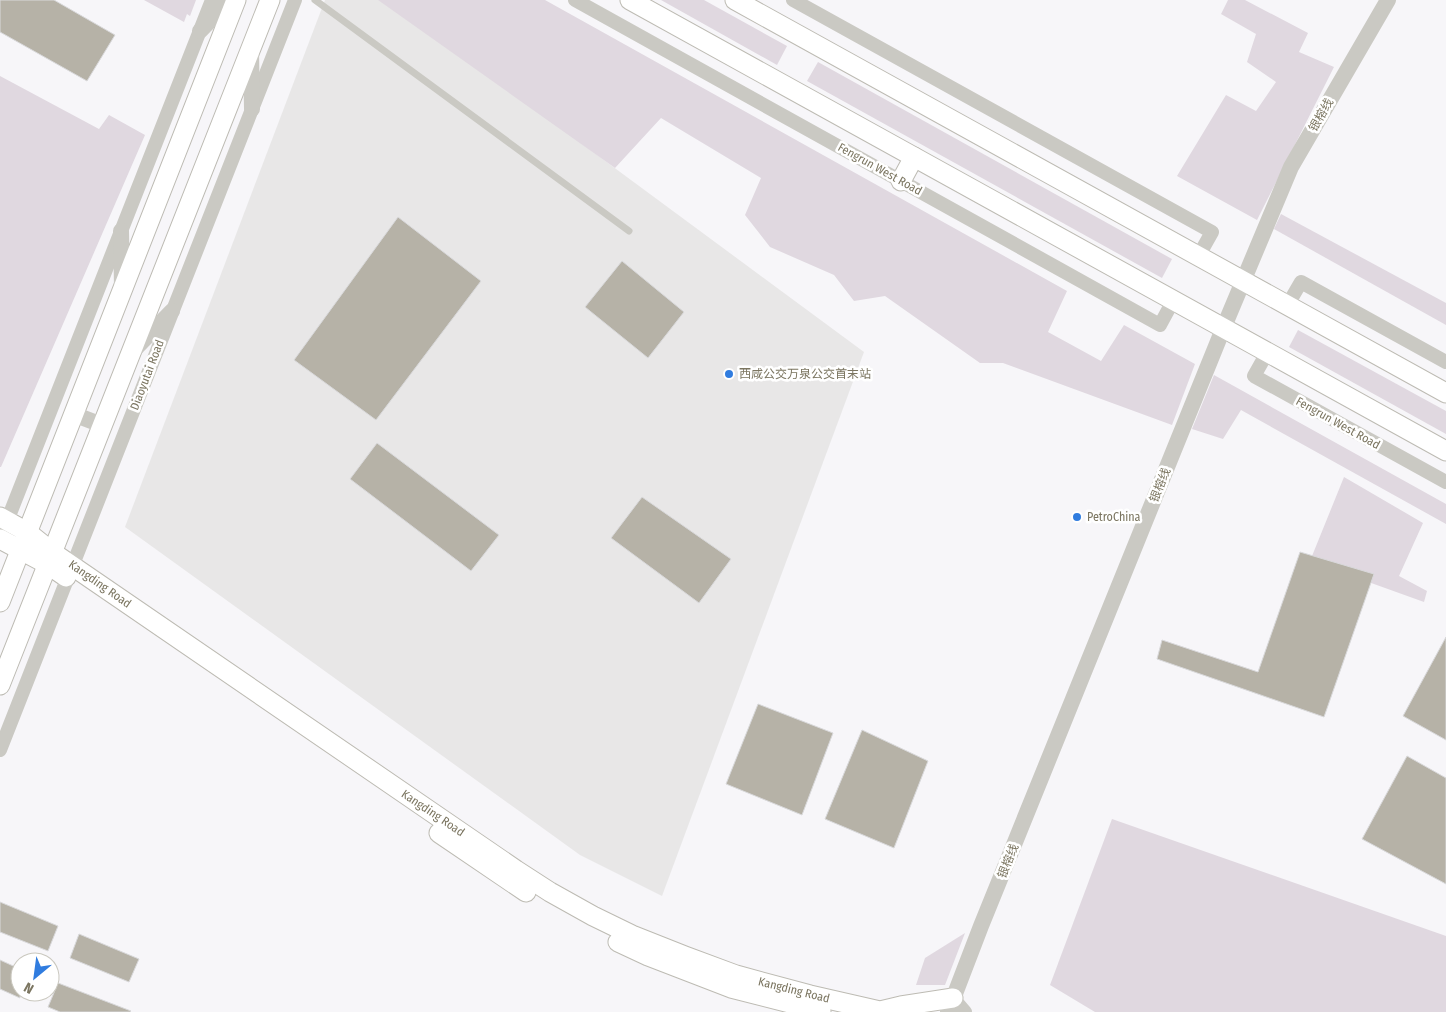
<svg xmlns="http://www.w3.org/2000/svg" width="1446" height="1012" font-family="'Fira Sans Condensed','Noto Sans SC',sans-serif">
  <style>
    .built { fill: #e8e7e7 }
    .green { fill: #e0d8e0 }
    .building { fill: #b6b2a7; stroke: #d9d9db }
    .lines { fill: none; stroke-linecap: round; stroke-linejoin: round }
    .secondary-casing { stroke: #bdbbb3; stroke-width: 21 }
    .service { stroke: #cac9c3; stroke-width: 7 }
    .minor { stroke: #cac9c3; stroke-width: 14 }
    .tertiary { stroke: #cac9c3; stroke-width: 16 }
    .secondary { stroke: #fff; stroke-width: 19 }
    .poi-dot { fill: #307cdf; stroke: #fff; stroke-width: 2 }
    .labels { text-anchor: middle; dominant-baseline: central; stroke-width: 5; stroke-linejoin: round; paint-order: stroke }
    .street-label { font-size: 12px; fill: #7b7560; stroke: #fff }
    .poi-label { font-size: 12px; fill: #7b7560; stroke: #fff; text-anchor: start }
  </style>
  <rect width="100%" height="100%" fill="#f7f6f9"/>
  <!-- built -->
  <path class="built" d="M325 0H387L864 352 662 896 580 855 125 527Z"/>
  <!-- green -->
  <g class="green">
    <path d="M144 0H196L190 16 187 14 184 22Z"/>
    <path d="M378 0H545L1067 291 1048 332 1101 361 1124 325 1195 364 1172 425 1003 363H980L885 296 854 301 834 275 770 247 745 215 761 178 661 118 615 168Z"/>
    <path d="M661 0H704L787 46 777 65Z"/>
    <path d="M1228 0H1245L1308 33 1299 52 1334 67 1257 220 1177 176 1226 95 1256 111 1276 82 1247 62 1256 34 1221 14Z"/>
    <path d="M818 62 1172 259 1162 278 807 81Z"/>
    <path d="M0 76 99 129 109 115 145 135 1 467H0Z"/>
    <path d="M1281 214 1446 303V325L1274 229Z"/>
    <path d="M1298 330 1446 411V434L1289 347Z"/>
    <path d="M1214 375 1446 504V524L1241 410 1223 439 1192 429Z"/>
    <path d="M1344 477 1423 523 1399 576 1427 591 1424 602 1310 561Z"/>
    <path d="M1112 819 1446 936V1012H1095L1050 985Z"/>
    <path d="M965 933 945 985H916L925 958Z"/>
  </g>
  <!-- building -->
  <g class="building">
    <path d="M0 0H54L115 35 87 81 0 32Z"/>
    <path d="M398 217 481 281 376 420 294 360Z"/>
    <path d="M622 261 684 312 648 358 585 307Z"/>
    <path d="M377 443 499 535 471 571 350 479Z"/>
    <path d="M642 497 731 559 699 603 611 538Z"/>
    <path d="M1300 552 1374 574 1324 717 1157 659 1162 640 1258 672Z"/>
    <path d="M1446 637V740L1403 716Z"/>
    <path d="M758 704 833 733 802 815 726 784Z"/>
    <path d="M862 730 928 761 894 848 825 819Z"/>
    <path d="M1407 756 1446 778V884L1362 839Z"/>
    <path d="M0 902 58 926 48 951 0 932Z"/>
    <path d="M79 934 139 959 129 982 70 958Z"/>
    <path d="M0 960 20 969V998L0 989Z"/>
    <path d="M58 983 131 1011 130 1012H60L48 1007Z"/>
  </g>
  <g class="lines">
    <defs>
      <g id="secondary">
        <path d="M630 0 1446 451"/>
        <path d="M735 0 1446 393"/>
        <path d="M901 181 914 157"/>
        <path d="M0 517 27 532 52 552 516 870 550 892 593 916 632 935 685 956 736 975 810 995 880 1011 901 1006 953 998"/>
        <path d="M0 539 47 564 66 577"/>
        <path d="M0 602 236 0"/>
        <path d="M0 685 270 0"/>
        <path d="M439 833 526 892"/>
        <path d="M618 942 648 956 731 988 821 1011"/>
      </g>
    </defs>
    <!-- secondary casing -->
    <use href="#secondary" class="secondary-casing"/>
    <!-- service -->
    <path class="service" d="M315 0 629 231"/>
    <!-- minor -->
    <g class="minor">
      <path d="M575 0 1160 325 1173 301"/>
      <path d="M793 0 1212 232 1198 257"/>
      <path d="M1287 306 1301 282 1446 362"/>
      <path d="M1267 353 1254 376 1446 482"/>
      <path d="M0 539 212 0"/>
      <path d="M0 750 295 0"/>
      <path d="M953 998 965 1012"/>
    </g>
    <!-- tertiary -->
    <g class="tertiary">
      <path d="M200 31 230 0"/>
      <path d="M251 51 252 109"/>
      <path d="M121 231 122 286"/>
      <path d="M133 351 172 311"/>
      <path d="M73 414 102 425"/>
      <path d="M948 1012 981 926 1223 329 1291 167 1388 0"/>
    </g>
    <!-- secondary -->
    <use href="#secondary" class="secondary"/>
  </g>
  <!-- markers -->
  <g class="poi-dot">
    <circle cx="729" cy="374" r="5"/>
    <circle cx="1077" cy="517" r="5"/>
  </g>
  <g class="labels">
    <!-- street labels -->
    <g class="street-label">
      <text transform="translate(1321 115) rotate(-60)">银榕线</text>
      <text transform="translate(880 169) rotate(29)">Fengrun West Road</text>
      <text transform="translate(147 375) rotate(-69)">Diaoyutai Road</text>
      <text transform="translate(1338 423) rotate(29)">Fengrun West Road</text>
      <text transform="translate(1160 485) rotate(-68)">银榕线</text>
      <text transform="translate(100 584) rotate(35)">Kangding Road</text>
      <text transform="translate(433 813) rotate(34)">Kangding Road</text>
      <text transform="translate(1008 861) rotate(-68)">银榕线</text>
      <text transform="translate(794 990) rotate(14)">Kangding Road</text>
    </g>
    <!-- poi labels -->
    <g class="poi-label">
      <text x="739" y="374">西咸公交万泉公交首末站</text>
      <text x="1087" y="517">PetroChina</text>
    </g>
  </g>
  <!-- north arrow -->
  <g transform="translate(35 977) rotate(209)"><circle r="24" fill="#ffffff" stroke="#cac8bf"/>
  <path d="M0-4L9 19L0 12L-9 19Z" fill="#307cdf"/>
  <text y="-8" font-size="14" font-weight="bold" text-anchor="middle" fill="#7b7560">N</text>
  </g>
</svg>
